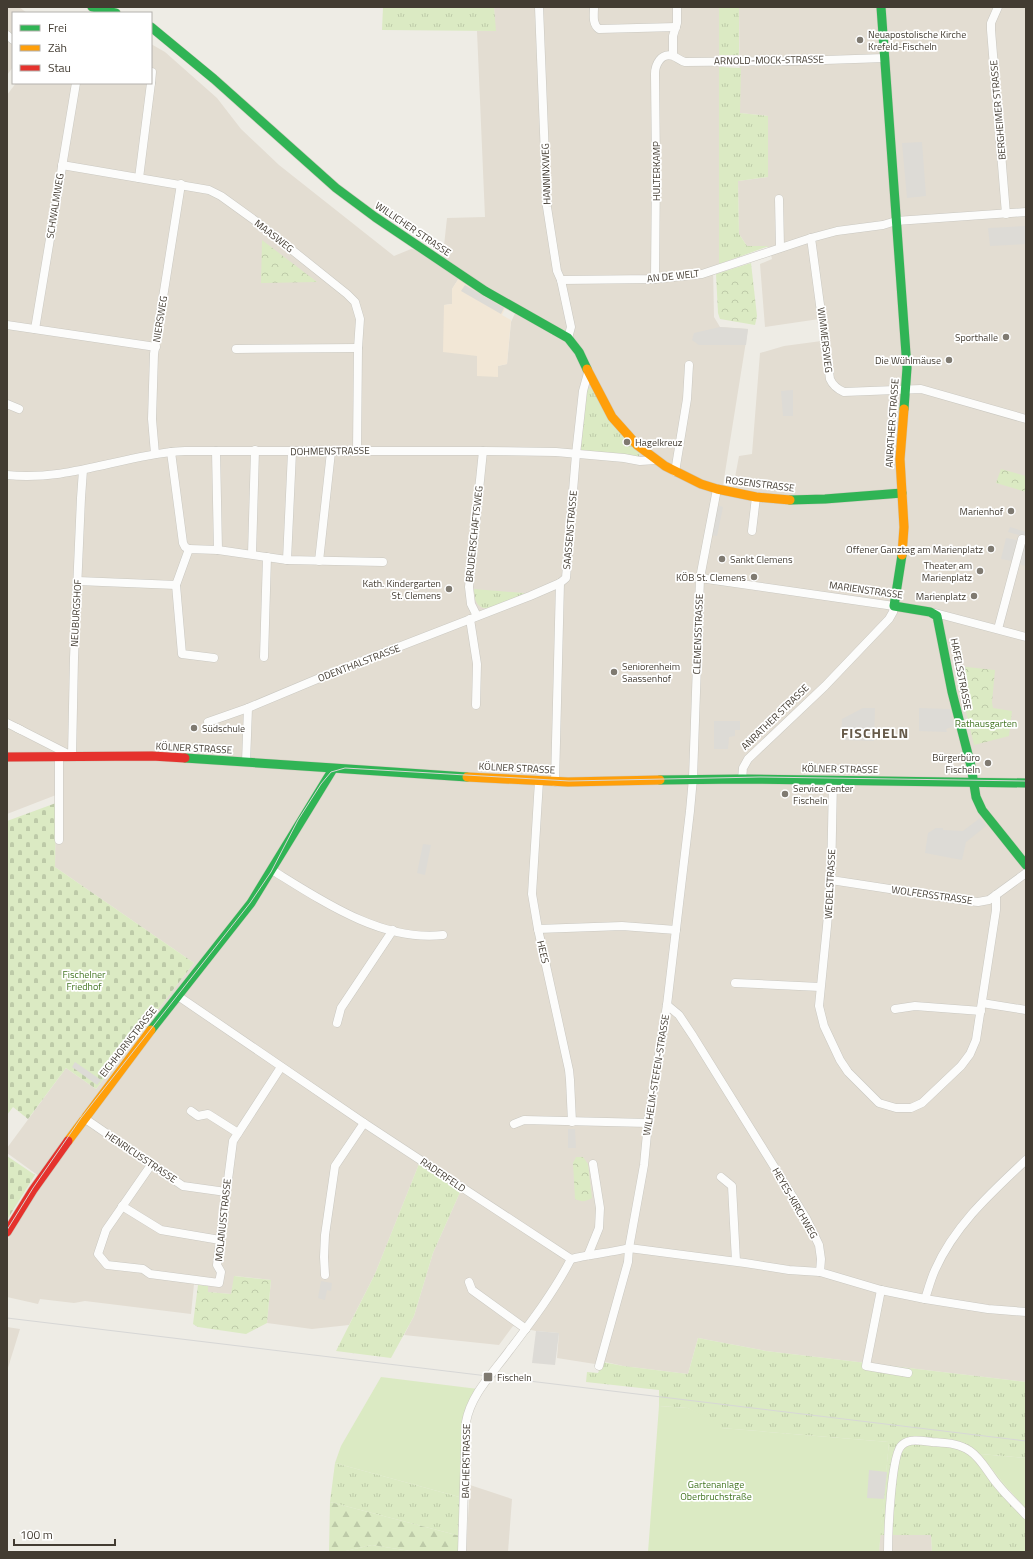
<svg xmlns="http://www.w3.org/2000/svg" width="1033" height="1559" font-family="'Titillium Web',sans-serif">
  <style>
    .residential { fill: #e3ddd2 }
    .commercial { fill: #f2e7d6 }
    .grass { fill: url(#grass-tufts) }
    .forest { fill: url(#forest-firs) }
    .cemetery { fill: url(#cemetery-stones) }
    .park { fill: url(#park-crowns) }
    .garden { fill: #dbeac3 }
    .parking { fill: #dddbd6 }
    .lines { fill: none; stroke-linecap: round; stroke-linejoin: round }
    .street-casing { stroke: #cac8c1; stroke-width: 9 }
    .fast-casing { stroke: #cfcabd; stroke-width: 10 }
    .slow-casing { stroke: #cfcabd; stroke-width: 10 }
    .jam-casing { stroke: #cfcabd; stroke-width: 10 }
    .street { stroke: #fcfcfb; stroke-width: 8 }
    .fast { stroke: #30b455; stroke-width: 9 }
    .slow { stroke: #ff9f0a; stroke-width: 9 }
    .jam { stroke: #e5322d; stroke-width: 9 }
    .tram { stroke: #d7d7d6; stroke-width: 1 }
    .poi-dot { fill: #7f7a71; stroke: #fff; stroke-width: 1.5 }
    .labels { text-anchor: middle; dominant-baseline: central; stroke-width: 3.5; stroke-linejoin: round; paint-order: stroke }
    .poi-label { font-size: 10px; fill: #433c32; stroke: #fff; text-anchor: end }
    .street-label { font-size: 10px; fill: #433c32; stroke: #fff }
    .park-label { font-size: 10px; fill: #447624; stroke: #fff }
    .district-label { font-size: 14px; font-weight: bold; letter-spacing: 1px; fill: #665a49; stroke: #fff }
  </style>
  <defs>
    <pattern id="grass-tufts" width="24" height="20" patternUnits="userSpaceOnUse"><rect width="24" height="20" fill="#dbeac3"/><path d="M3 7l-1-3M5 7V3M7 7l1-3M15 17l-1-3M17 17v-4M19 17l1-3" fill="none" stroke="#bdcaa8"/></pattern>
    <pattern id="forest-firs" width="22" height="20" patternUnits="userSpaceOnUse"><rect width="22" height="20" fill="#dbeac3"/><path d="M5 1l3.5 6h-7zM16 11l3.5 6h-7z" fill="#bdcaa8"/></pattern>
    <pattern id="cemetery-stones" width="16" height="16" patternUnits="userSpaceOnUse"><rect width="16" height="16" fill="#dbeac3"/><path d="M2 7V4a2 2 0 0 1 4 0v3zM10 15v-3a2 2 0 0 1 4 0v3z" fill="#bdcaa8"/></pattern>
    <pattern id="park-crowns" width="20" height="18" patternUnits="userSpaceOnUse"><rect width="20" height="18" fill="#dbeac3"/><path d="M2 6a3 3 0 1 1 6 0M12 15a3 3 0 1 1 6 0" fill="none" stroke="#bdcaa8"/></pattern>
  </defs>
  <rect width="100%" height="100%" fill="#eeece5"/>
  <!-- residential -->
  <g class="residential">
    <path d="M7 7H19L27 13H13V67L7 75Z"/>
    <path d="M494 7H719V264L713 266 714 317 720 327 748 329 723 485 733 488 739 456 752 454 760 353 784 346 829 340 826 318 765 327 760 264 772 259 769 247 747 246 739 234 738 181 768 177V116L740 113 739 7H1026V1382L766 1351 698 1338 688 1374 623 1366 597 1360 595 1364 557 1358 559 1333 536 1331 513 1326 499 1345 404 1335 414 1316 433 1253 461 1190 419 1164 375 1274 349 1325 312 1329 267 1323 271 1280 235 1276 231 1294 208 1292V1286L194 1284 191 1314 85 1301 74 1303 40 1299 38 1304 7 1297V1240L43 1179 7 1153V1148L66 1068 96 1089 194 963 55 867 56 795 7 814V95L16 83H151V44L165 52 217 98 241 129 279 165 394 256 411 249 418 250 459 278 452 289V304L444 305 477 356 497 377 498 366 507 364 511 322 518 307 442 258 443 255 447 218 485 217 477 31H495Z"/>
    <path d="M7 1327 20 1329 7 1371Z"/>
    <path d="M470 1485 512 1499 508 1552H466Z"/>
    <path d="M880 1535H931L932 1552H879Z"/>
  </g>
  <!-- commercial -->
  <path class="commercial" d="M459 278 506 307 502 315 511 320 507 364 498 366V377L477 376V356L443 352 444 305 452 304V289Z"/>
  <!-- grass -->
  <g class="grass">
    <path d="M383 7H494L496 31 382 30Z"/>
    <rect x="719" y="7" width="20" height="48"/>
    <path d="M719 67 741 68 740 113 768 116V177L738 181 739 234 747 246H769L719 264Z"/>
    <path d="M588 388 592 389 640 454 639 456 637 457 579 450 585 390Z"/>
    <path d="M474 589 524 593 525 596C507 603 474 624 474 589Z"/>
    <path d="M419 1164 461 1190 433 1253 414 1316 391 1358 336 1351 375 1274Z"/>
    <path d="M698 1338 766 1351 1026 1382V1458L980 1454 1009 1490 1008 1500 1026 1519V1552H932L931 1535H880L889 1442 721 1428 688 1408 659 1406V1390L586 1382 587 1372 598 1373 603 1362 623 1366 688 1374Z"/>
    <path d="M335 1463 463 1498 460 1536 330 1502Z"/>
    <path d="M372 1545 417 1552H341Z"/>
  </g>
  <!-- forest -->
  <path class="forest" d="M330 1502 460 1536 459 1552H417L372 1545 341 1552H329Z"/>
  <!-- cemetery -->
  <g class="cemetery">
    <path d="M56 803 55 867 194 963 96 1089 66 1068 28 1119 13 1107 7 1115V821Z"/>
    <path d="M7 1156 35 1175 7 1220Z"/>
  </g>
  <!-- park -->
  <g class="park">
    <path d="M262 240 317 282 261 283Z"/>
    <path d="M751 263 757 316 755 325 720 319 718 313 716 274Z"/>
    <path d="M1001 469 1026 476V492L996 483Z"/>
    <path d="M957 666 995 670 992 702 993 708 1012 711 1009 736 974 745 960 687Z"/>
    <path d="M576 1157H583L588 1164 592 1198C585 1202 582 1202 575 1199L573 1163Z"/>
    <path d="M234 1276 271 1280 267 1323 246 1334 198 1327 193 1324 198 1285 208 1286V1292L231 1294Z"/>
  </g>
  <!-- garden -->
  <g class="garden">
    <path d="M381 1377 478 1389 468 1405 463 1498 335 1463 341 1446Z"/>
    <path d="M659 1406 688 1408 717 1422 721 1428 889 1442 879 1552H648Z"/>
    <path d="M980 1454 1026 1458V1509L1009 1490Z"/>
  </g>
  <!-- parking -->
  <g class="parking">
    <path d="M922 142 926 196 907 198 902 143Z"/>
    <path d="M1026 226V244L990 246 988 228Z"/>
    <path d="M465 285 504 308 501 314 461 291Z"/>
    <path d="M720 327 748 329 746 345H699L692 340 694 333Z"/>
    <path d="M793 390V416H783L781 391Z"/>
    <path d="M717 505 723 507 717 536 711 535Z"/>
    <path d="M1010 527 1026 532V537L1008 532Z"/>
    <path d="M1006 538 1017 540 1012 561 1001 559Z"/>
    <path d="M1026 545V566L1018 564 1023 547Z"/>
    <path d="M863 708H875L874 741 841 740 842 719Z"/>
    <path d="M919 708 950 709 954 726 946 729 947 732 919 731Z"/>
    <path d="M714 721H740V730H735V736L729 737 728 749H714Z"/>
    <path d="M980 818 986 826 966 842 962 860 925 853 928 833 936 828H943V830L963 831Z"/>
    <path d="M423 844 431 845 425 875 417 873Z"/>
    <path d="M75 1062 101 1080 97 1085 72 1067Z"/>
    <path d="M568 1129H575L576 1148H568Z"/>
    <path d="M321 1281 332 1283 331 1291 327 1290 325 1300 318 1298Z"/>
    <path d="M536 1331 559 1333 555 1365 532 1363Z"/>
    <path d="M869 1470 887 1472 884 1499 867 1498Z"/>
  </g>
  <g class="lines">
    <defs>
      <g id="street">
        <path d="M539 7 547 207 557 271 561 280 571 327 568 338"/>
        <path d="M594 7C594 15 592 24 599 29L676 27"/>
        <path d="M998 7 991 23V30L1006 214"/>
        <path d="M7 35 13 40"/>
        <path d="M673 55V36L677 23V7"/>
        <path d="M151 83 152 72"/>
        <path d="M62 165 209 190 221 196 257 222 347 294 355 302 360 319 358 348 357 451"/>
        <path d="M139 178 151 83"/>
        <path d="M779 199 780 247"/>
        <path d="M811 238 830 379C833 386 837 389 844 392L921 389 1026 419"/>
        <path d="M655 279 656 168 655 74C655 65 661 52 673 56 677 57 680 61 685 62L795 61 885 58"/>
        <path d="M561 280 655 279 702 274 811 238 837 231 883 225 896 221 1026 212"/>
        <path d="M7 325 156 347"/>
        <path d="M35 329 76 83"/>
        <path d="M236 349 358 348"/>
        <path d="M7 404 19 409"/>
        <path d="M216 451 218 550"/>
        <path d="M171 452 183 543 185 547 189 549"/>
        <path d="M155 454 152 419 154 354 181 184"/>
        <path d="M675 472 687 399 689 365"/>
        <path d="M7 475C68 482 125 454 185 451H483L556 452 624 458 640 461 656 460"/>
        <path d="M752 531 756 497"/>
        <path d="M252 554 255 450"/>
        <path d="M287 560 292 452"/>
        <path d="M319 561 331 452"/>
        <path d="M700 578 894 606 893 612 889 619 825 686 748 759 743 768 742 779"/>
        <path d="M78 581 176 585 189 549 218 550 287 560 383 562"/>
        <path d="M176 585 182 654 214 658"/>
        <path d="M935 613 1026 637"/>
        <path d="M477 616 471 604 469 587 483 451"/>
        <path d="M470 619 477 664 476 705"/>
        <path d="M998 629 1022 539 1026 540"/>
        <path d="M264 657 267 557"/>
        <path d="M208 722 248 708"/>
        <path d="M7 723 21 730"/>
        <path d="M17 728 72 756 74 658 81 498 83 470"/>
        <path d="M59 756V840"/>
        <path d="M246 762 248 708 334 672 530 596 560 583 566 578 576 454 583 391 588 373"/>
        <path d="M833 780 831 880 827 926 819 1006 824 1026 840 1060 848 1072 879 1103 896 1108H911L922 1103 961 1066 970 1054 976 1040 996 910V895"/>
        <path d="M539 781 532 894 538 929 569 1070 570 1080 572 1122"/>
        <path d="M555 782 560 583"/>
        <path d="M272 870C322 901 382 942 443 935"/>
        <path d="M831 880 968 901 978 902 989 900 1026 873"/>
        <path d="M538 929 622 926 676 930"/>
        <path d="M735 983 820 987"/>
        <path d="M178 996 364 1123 571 1259C590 1254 610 1253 629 1248L745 1263 789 1270 820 1272 881 1290 925 1299 988 1309 1026 1312"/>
        <path d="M982 1003 1026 1010"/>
        <path d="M667 1005 679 1015 693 1036 806 1218 819 1245 821 1259 820 1272"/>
        <path d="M895 1009 915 1006 981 1011"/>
        <path d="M337 1023 341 1008 393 930"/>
        <path d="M191 1111 198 1116 208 1114 238 1133"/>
        <path d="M84 1118 183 1186 226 1192"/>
        <path d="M514 1124 524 1120 648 1123"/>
        <path d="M151 1165 106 1230 98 1254 107 1265 143 1269 150 1274 219 1283 221 1272 217 1265 233 1141 281 1067"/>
        <path d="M721 1177 732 1186 736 1261"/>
        <path d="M122 1206 161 1230 220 1240"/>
        <path d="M588 1255 599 1228 600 1208 593 1164"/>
        <path d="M325 1275 324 1257 325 1235 335 1166 364 1123"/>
        <path d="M469 1282 472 1290 526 1329"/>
        <path d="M881 1290 866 1366 908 1373"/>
        <path d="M925 1299C928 1290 931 1279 935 1270 955 1225 991 1193 1026 1160"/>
        <path d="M599 1366 628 1262 629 1248 644 1165 648 1123 667 1005 690 811 693 778 700 578 717 489"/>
        <path d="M462 1552 466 1422C471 1394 493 1373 509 1351 531 1322 554 1292 571 1259"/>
        <path d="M888 1552C888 1535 891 1453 902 1445 910 1438 923 1441 932 1442 945 1443 959 1443 970 1451 982 1459 989 1475 999 1486 1007 1496 1017 1505 1026 1515"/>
      </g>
      <g id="fast">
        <path d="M92 7 116 13"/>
        <path d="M881 7 907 368 904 409"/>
        <path d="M151 27 214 79 336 188 375 217 485 291 568 338 579 352 587 369"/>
        <path d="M790 500 825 499 902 493"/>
        <path d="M902 555 894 606 930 612 937 616 952 692 971 766 976 797 982 810 1026 865"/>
        <path d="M185 758 467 777"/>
        <path d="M660 780 742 779 1026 783"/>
        <path d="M151 1030 251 903 333 769"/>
      </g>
      <g id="slow">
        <path d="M587 369 612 417 637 445 665 466 701 484 717 489 756 497 790 500"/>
        <path d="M902 555 904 527 900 459 904 409"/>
        <path d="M467 777 568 782 660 780"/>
        <path d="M68 1141 151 1030"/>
      </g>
      <g id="jam">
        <path d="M7 757 152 756 185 758"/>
        <path d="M7 1232 33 1190 68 1141"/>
      </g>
    </defs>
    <!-- street casing -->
    <use href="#street" class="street-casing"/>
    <!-- fast casing -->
    <use href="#fast" class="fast-casing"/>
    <!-- slow casing -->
    <use href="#slow" class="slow-casing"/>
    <!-- jam casing -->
    <use href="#jam" class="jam-casing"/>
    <!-- street -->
    <use href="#street" class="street"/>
    <!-- fast -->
    <use href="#fast" class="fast"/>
    <!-- slow -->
    <use href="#slow" class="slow"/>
    <!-- jam -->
    <use href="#jam" class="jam"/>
    <!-- tram -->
    <g class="tram">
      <path d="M7 1230 33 1188 81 1118 250 903 271 872 298 820 321 784 331 772 345 768 569 781 760 777 1026 781"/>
      <path d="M7 1318 1026 1441"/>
    </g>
  </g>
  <!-- markers -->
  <g class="poi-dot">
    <circle cx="860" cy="40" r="4"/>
    <circle cx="1006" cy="337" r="4"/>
    <circle cx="949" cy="360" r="4"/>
    <circle cx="627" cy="442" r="4"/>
    <circle cx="1011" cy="511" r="4"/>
    <circle cx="991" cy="549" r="4"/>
    <circle cx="722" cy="559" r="4"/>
    <circle cx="980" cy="571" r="4"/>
    <circle cx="754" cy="577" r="4"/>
    <circle cx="449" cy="589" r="4"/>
    <circle cx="974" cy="596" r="4"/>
    <circle cx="614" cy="672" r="4"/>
    <circle cx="194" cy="728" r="4"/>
    <circle cx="988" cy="763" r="4"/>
    <circle cx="785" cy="794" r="4"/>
    <rect x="483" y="1372" width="10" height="10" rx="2"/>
  </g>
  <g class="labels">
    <!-- poi labels -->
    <g class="poi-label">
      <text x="868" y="34" text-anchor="start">Neuapostolische Kirche<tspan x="868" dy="12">Krefeld-Fischeln</tspan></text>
      <text x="998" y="337">Sporthalle</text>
      <text x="941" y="360">Die Wühlmäuse</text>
      <text x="635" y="442" text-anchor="start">Hagelkreuz</text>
      <text x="1003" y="511">Marienhof</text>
      <text x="983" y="549">Offener Ganztag am Marienplatz</text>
      <text x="730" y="559" text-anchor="start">Sankt Clemens</text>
      <text x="972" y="565">Theater am<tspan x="972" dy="12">Marienplatz</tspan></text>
      <text x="746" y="577">KÖB St. Clemens</text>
      <text x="441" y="583">Kath. Kindergarten<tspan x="441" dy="12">St. Clemens</tspan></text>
      <text x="966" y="596">Marienplatz</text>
      <text x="622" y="666" text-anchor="start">Seniorenheim<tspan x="622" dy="12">Saassenhof</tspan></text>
      <text x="202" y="728" text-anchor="start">Südschule</text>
      <text x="980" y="757">Bürgerbüro<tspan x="980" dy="12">Fischeln</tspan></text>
      <text x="793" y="788" text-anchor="start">Service Center<tspan x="793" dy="12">Fischeln</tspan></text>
      <text x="497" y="1377" text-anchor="start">Fischeln</text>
    </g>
    <!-- street labels -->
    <g class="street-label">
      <text transform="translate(769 60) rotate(-1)">ARNOLD-MOCK-STRASSE</text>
      <text transform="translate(998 110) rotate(-95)">BERGHEIMER STRASSE</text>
      <text transform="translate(656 171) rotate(-90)">HULTERKAMP</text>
      <text transform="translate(546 174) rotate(-92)">HANNINXWEG</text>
      <text transform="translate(55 206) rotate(-81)">SCHWALMWEG</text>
      <text transform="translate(413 229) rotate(34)">WILLICHER STRASSE</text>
      <text transform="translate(274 236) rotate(38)">MAASWEG</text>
      <text transform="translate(673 276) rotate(-6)">AN DE WELT</text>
      <text transform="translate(160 319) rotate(-81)">NIERSWEG</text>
      <text transform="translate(825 340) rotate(83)">WIMMERSWEG</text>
      <text transform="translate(892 423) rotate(-86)">ANRATHER STRASSE</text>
      <text transform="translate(330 451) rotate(-1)">DOHMENSTRASSE</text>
      <text transform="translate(760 484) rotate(7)">ROSENSTRASSE</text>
      <text transform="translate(570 530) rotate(-85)">SAASSENSTRASSE</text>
      <text transform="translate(474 534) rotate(-84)">BRUDERSCHAFTSWEG</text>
      <text transform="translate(866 590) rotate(8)">MARIENSTRASSE</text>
      <text transform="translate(76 613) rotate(-87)">NEUBURGSHOF</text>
      <text transform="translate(698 634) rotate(-88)">CLEMENSSTRASSE</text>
      <text transform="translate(359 663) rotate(-21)">ODENTHALSTRASSE</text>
      <text transform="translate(961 674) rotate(79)">HAFELSSTRASSE</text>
      <text transform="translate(775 717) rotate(-44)">ANRATHER STRASSE</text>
      <text transform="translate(194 748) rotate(3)">KÖLNER STRASSE</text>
      <text transform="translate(517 768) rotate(3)">KÖLNER STRASSE</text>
      <text transform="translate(840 769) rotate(1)">KÖLNER STRASSE</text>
      <text transform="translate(830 884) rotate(-87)">WEDELSTRASSE</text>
      <text transform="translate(932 895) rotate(8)">WOLFERSSTRASSE</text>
      <text transform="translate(543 952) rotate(77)">HEES</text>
      <text transform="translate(128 1042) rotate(-52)">EICHHORNSTRASSE</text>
      <text transform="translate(656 1075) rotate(-81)">WILHELM-STEFEN-STRASSE</text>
      <text transform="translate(141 1157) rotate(34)">HENRICUSSTRASSE</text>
      <text transform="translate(443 1175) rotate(34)">RADERFELD</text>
      <text transform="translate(795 1203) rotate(60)">HEYES-KIRCHWEG</text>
      <text transform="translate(223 1220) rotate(-84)">MOLANUSSTRASSE</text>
      <text transform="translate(466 1461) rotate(-89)">BACHERSTRASSE</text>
    </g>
    <!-- park labels -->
    <g class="park-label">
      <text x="986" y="723">Rathausgarten</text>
      <text x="84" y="974">Fischelner<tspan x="84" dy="12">Friedhof</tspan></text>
      <text x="716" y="1484">Gartenanlage<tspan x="716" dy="12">Oberbruchstraße</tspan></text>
    </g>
    <!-- district labels -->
    <g class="district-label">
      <text x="875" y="732">FISCHELN</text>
    </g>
  </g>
  <!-- border -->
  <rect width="1033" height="1559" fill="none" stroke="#433c32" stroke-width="16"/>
  <!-- legend -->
  <rect x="12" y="12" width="140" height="72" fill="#ffffff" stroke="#b4b1ad"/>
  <rect x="20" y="25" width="20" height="6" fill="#30b455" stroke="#b4b1ad"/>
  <text x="48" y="32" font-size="12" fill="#433c32">Frei</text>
  <rect x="20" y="45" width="20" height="6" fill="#ff9f0a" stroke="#b4b1ad"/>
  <text x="48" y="52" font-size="12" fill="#433c32">Zäh</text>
  <rect x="20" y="65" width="20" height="6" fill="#e5322d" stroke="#b4b1ad"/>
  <text x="48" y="72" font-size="12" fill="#433c32">Stau</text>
  <!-- scale -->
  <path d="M14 1539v6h101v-6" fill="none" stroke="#433c32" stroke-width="2"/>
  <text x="20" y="1539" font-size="12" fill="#433c32" stroke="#ffffff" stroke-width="3" paint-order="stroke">100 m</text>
</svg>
